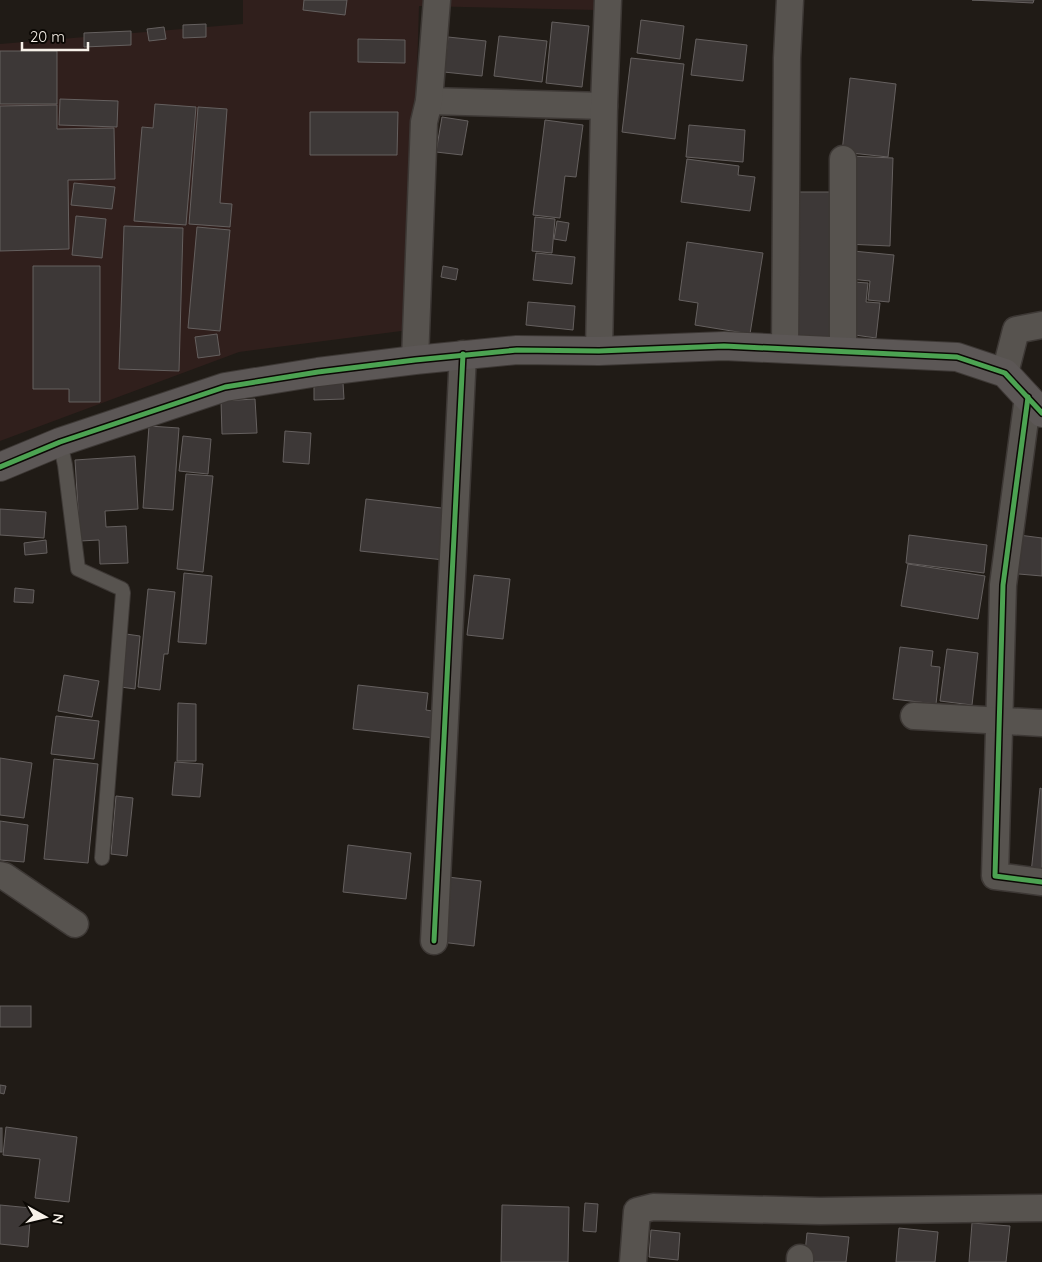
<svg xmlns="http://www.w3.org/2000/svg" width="1042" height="1262" font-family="Quicksand,sans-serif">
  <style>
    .industrial { fill: #301f1c }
    .building { fill: #3d3837; stroke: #65605f }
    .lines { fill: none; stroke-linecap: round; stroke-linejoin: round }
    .lane-casing { stroke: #3d3835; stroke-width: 16 }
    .street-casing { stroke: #3d3835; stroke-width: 29 }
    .secondary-casing { stroke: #3d3835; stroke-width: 30 }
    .lane { stroke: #57534f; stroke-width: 14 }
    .street { stroke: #57534f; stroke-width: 26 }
    .secondary { stroke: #5c5756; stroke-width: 28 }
    .cycleway-casing { stroke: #0b0804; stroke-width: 8 }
    .cycleway { stroke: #4ca352; stroke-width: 5 }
  </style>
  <rect width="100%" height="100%" fill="#201b16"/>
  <!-- industrial -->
  <path class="industrial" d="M243 0H597V10L419 6 409 330 239 352 0 441V44L243 24Z"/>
  <!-- building -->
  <g class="building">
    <path d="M304 0H347L345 15 303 10Z"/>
    <path d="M972 0H1034L1033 3Z"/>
    <path d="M641 20 684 26 680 59 637 53Z"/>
    <path d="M552 22 589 26 582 87 546 83Z"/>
    <path d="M206 24V37L183 38V25Z"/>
    <path d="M164 27 166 39 149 41 147 29Z"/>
    <path d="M131 31V45L84 47V33Z"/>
    <path d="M499 36 547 41 542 82 494 76Z"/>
    <path d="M448 37 486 41 482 76 444 72Z"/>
    <path d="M358 39 405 40V63L358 62Z"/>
    <path d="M696 39 747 45 743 81 691 75Z"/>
    <rect x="0" y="51" width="57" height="53"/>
    <path d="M631 58 684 64 675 139 622 132Z"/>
    <path d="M850 78 896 84 888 157 842 152Z"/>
    <path d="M60 99 118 101 117 127 59 125Z"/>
    <path d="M155 104 196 107 186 225 134 221 142 127 153 128Z"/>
    <path d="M57 105V129L114 128 115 179 68 180 69 249 0 251V106Z"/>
    <path d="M198 107 227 109 220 203 232 204 230 227 189 224Z"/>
    <path d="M310 112H398L397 155H310Z"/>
    <path d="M442 117 468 121 462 155 436 152Z"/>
    <path d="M545 120 583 125 576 177 565 176 560 218 533 215Z"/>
    <path d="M689 125 745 130 743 162 686 157Z"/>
    <path d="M850 156 893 158 890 246 846 244Z"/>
    <path d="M687 159 739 166 738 175 755 177 750 211 681 202Z"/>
    <path d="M74 183 115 187 112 209 71 205Z"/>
    <path d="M796 192H837V338L795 337Z"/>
    <path d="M76 216 106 219 102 258 72 255Z"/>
    <path d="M535 217 555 219 552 253 532 251Z"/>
    <path d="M557 221 569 223 566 241 554 239Z"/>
    <path d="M124 226 183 228 179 371 119 369Z"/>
    <path d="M197 227 230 230 220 331 188 328Z"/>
    <path d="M687 242 763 253 750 334 695 325 698 303 679 300Z"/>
    <path d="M853 251 894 255 889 302 868 300 870 281 850 279Z"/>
    <path d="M536 253 575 257 572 284 533 280Z"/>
    <path d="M33 266H100V402H69V389H33Z"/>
    <path d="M443 266 458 269 456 280 441 277Z"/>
    <path d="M853 282 868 283 866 302 880 303 876 338 855 335Z"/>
    <path d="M528 302 575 306 573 330 526 325Z"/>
    <path d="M217 334 220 355 198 358 195 337Z"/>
    <path d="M343 383 344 399 314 400V384Z"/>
    <path d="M255 399 257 433 222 434 221 401Z"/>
    <path d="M149 426 179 428 173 510 143 508Z"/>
    <path d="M285 431 311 433 309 464 283 462Z"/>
    <path d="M183 436 211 439 208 474 179 471Z"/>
    <path d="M135 456 138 509 105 511 106 527 126 526 128 563 100 564 99 540 80 541 75 460Z"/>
    <path d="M186 474 213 476 203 572 177 569Z"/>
    <path d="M366 499 450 509 444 560 360 551Z"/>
    <path d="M0 509 46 512 44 538 0 535Z"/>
    <path d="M1011 534 1042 538V576L1007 573Z"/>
    <path d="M909 535 987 545 984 573 906 563Z"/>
    <path d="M46 540 47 553 25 555 24 543Z"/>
    <path d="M908 564 985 576 978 619 901 606Z"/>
    <path d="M184 573 212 576 206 644 178 642Z"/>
    <path d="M474 575 510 579 503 639 467 635Z"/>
    <path d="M15 588 34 590 33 603 14 602Z"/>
    <path d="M148 589 175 592 168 654H164L160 690 138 687Z"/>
    <path d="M126 634 140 636 135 689 121 687Z"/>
    <path d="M900 647 933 651 931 666 940 667 936 704 893 699Z"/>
    <path d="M947 649 978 653 972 705 940 701Z"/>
    <path d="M64 675 99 681 92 717 58 711Z"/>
    <path d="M358 685 428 693 426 710 438 712 435 738 353 729Z"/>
    <path d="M178 703 196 704V761H177Z"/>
    <path d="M56 716 99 721 94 759 51 754Z"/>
    <path d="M0 758 32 763 24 818 0 815Z"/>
    <path d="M54 759 98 764 88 863 44 859Z"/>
    <path d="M175 762 203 764 200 797 172 795Z"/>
    <path d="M1040 788 1042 789V874L1031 873Z"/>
    <path d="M116 796 133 798 127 856 111 854Z"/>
    <path d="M0 821 28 825 24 862 0 860Z"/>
    <path d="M348 845 411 853 406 899 343 892Z"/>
    <path d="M448 877 481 881 474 946 441 942Z"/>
    <rect x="0" y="1006" width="31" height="21"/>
    <path d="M0 1085 6 1086 4 1094 0 1093Z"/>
    <path d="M6 1127 77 1137 69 1202 35 1198 40 1159 3 1155Z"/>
    <rect x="0" y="1128" width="2" height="24"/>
    <path d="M585 1203 598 1204 596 1232 583 1231Z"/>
    <path d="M0 1205 31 1208 28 1247 0 1244Z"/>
    <path d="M502 1205 569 1207 568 1262H501Z"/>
    <path d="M972 1223 1010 1226 1006 1262H969Z"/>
    <path d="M899 1228 938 1232 935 1262H896Z"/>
    <path d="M651 1230 680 1233 678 1260 649 1257Z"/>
    <path d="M807 1233 849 1237 846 1262H804Z"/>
  </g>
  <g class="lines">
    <defs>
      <path id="lane" d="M60 442 65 465 78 569 122 589 123 593 102 858"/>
      <g id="street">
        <path d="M429 101 604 106"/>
        <path d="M843 159V352"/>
        <path d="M785 349 787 58 790 0"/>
        <path d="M599 351 604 106 608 0"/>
        <path d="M415 360 424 122 429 101 437 0"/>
        <path d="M1005 373 1016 330 1042 325"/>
        <path d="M1028 397 1003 585 995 876 1042 882"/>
        <path d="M914 716 1042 723"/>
        <path d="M0 875 4 876 75 924"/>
        <path d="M434 941 463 354"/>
        <path d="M800 1258V1262"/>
        <path d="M633 1262 637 1211 653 1207 820 1211 1042 1208"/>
      </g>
      <path id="secondary" d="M0 467 60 442 225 387 318 372 415 360 517 350 599 351 724 346 957 357 1005 373 1042 413"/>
    </defs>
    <!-- lane casing -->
    <use href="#lane" class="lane-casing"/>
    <!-- street casing -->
    <use href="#street" class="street-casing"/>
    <!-- secondary casing -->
    <use href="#secondary" class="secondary-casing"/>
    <!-- lane -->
    <use href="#lane" class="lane"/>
    <!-- street -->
    <use href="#street" class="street"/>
    <!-- secondary -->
    <use href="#secondary" class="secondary"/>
    <defs>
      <g id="cycleway">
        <path d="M1028 397 1003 585 995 876 1042 882"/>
        <path d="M0 467 60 442 225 387 318 372 415 360 517 350 599 351 724 346 957 357 1005 373 1042 413"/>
        <path d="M434 941 463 354"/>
      </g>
    </defs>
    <!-- cycleway casing -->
    <use href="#cycleway" class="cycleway-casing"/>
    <!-- cycleway -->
    <use href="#cycleway" class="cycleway"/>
  </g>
  <!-- north arrow -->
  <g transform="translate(45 1217) rotate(98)" stroke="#0b0804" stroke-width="4" paint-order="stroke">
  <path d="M0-4L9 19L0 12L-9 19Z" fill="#f7f1e9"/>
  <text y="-8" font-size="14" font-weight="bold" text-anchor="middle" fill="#f7f1e9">N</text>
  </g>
  <!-- scale -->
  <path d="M22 42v8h66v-8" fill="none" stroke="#f7f1e9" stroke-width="2.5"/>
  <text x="30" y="42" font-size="15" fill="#f7f1e9" stroke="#0b0804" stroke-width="4" paint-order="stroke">20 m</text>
</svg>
